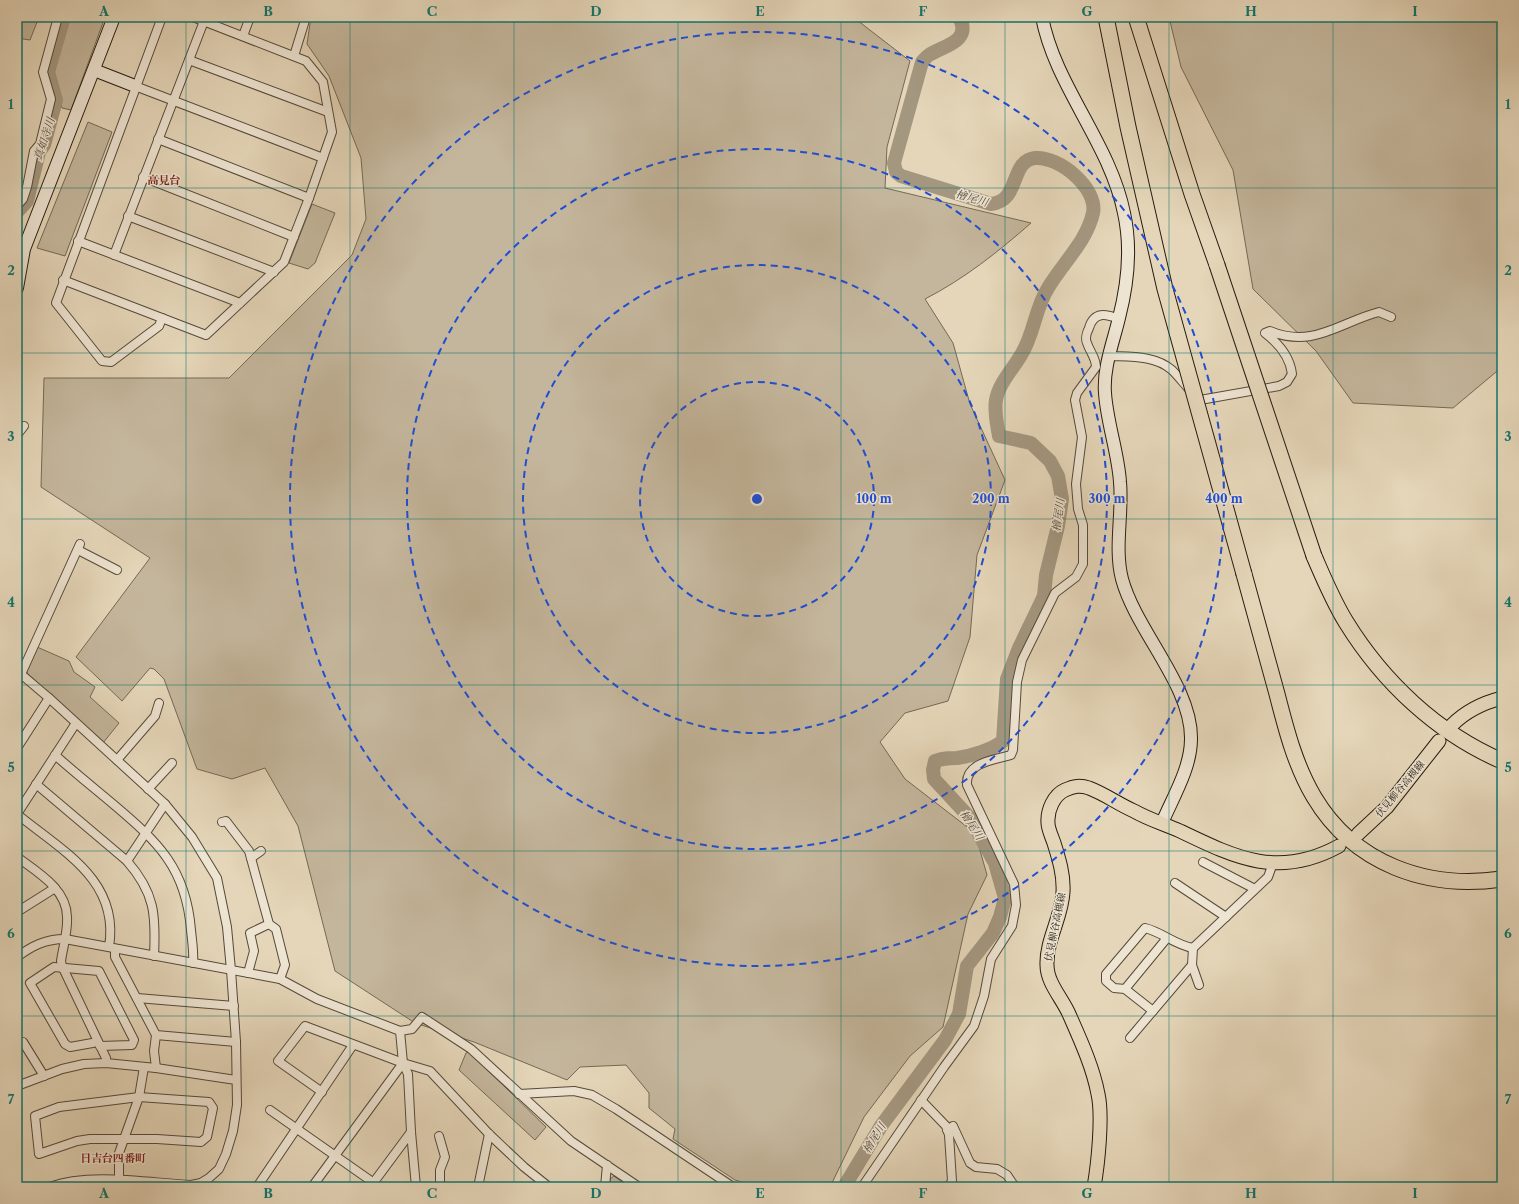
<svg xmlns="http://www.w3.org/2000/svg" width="1519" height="1204" font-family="'Libre Caslon Text','Noto Serif JP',serif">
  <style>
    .green { fill: #c4b69c; stroke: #746956 }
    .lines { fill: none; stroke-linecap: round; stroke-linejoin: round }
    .river { stroke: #a49780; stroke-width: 14 }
    .street-casing { stroke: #554a3a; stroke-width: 10 }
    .secondary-casing { stroke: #251c10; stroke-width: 14 }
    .primary-casing { stroke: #251c10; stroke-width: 15 }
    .highway-casing { stroke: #251c10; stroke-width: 17 }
    .street { stroke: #eee4d2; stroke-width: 8 }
    .secondary { stroke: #eee4d2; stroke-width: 12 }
    .primary { stroke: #e5d6b9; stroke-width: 13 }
    .highway { stroke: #e5d6b9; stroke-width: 15 }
    .highway-bridge-casing { stroke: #251c10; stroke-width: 17; stroke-linecap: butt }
    .highway-bridge { stroke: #e5d6b9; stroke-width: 15 }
    .grid { fill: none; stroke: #0f766e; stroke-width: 1; stroke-opacity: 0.55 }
    .ring { fill: none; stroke: #1d4ed8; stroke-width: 2; stroke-dasharray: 7 5 }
    .labels { text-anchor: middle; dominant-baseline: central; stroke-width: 3; stroke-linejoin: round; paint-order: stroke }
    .street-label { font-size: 10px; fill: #251c10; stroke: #eee4d2 }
    .water-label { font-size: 11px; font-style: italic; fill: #584d3d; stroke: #eee4d2 }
    .neighbourhood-label { font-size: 11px; font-weight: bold; fill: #7a1f14; stroke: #eee4d2 }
    .centre { fill: #1d4ed8; stroke: #eee4d2; stroke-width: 2 }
    .ring-label { font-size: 12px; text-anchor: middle; font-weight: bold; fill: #1d4ed8; stroke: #eee4d2; stroke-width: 3; stroke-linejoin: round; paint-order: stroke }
    .neatline { fill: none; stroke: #0f766e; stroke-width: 1.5 }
    .grid-label { font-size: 13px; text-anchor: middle; font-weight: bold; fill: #0f766e }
  </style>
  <rect width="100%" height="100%" fill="#e5d6b9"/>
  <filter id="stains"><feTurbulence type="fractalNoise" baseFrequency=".005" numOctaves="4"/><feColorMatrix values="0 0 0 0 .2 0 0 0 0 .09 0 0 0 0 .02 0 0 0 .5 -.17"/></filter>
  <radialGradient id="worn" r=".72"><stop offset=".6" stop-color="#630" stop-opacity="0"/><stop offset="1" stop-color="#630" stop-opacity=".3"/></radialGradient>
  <!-- green -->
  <g class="green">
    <path d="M17 17H39L30 40 17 38Z"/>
    <path d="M68 17H105L71 110 62 108 52 71Z"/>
    <path d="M311 17H853L910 61 887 147 885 188 1031 223C998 252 964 279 925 299L953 343 970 404 1005 480 977 555 970 637 948 701 905 713 880 742 905 779 975 833 987 875 968 914 943 1027 910 1056 864 1117 830 1187H758L735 1180 673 1139 675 1129 649 1108V1093L626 1065 580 1067 567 1080 474 1042 415 1023 335 971 298 826 265 768 232 779 197 769 164 679 154 669 150 668 122 701 76 657 150 558 41 487 44 378H229L352 255 366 219 361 158 329 76 307 44Z"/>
    <path d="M1169 17H1502V367L1453 408 1353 403 1316 351 1253 289 1233 170 1181 67Z"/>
    <path d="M88 122 112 132 65 256 37 248Z"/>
    <path d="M312 204 335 213 315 263 308 269 289 263Z"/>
    <path d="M37 647 69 661 74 672 95 687 90 697 119 723 103 743 28 674 26 671Z"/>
    <path d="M469 1052 546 1127 535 1140 459 1070 466 1053Z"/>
    <path d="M614 1176 629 1187H610V1179Z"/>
  </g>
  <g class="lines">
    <!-- river -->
    <g class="river">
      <path d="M17 212 27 201 39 152 44 145 56 100 48 72 64 17"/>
      <path d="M844 1187 881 1126 945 1040 959 1014 967 966 993 933 1000 917 1005 898 995 863 970 818 934 779 933 770 935 761C943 758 948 758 957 758 971 756 992 750 1003 741L1007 679 1019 648 1044 596 1046 575 1058 526 1062 499 1058 476 1050 461 1031 443 999 436C997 424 994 412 996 400 999 383 1013 369 1021 355 1034 335 1035 308 1048 288 1062 264 1087 241 1093 213 1098 188 1059 156 1035 158 1009 161 1021 201 991 204L901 176 896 172 894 163 922 62C924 60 926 57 929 55 942 46 973 42 959 17"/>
    </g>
    <defs>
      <g id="street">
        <path d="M162 17 56 303 102 361 111 362 159 326 162 318"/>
        <path d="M243 36 250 17"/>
        <path d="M294 56 306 17"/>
        <path d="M189 60 328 112"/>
        <path d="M135 86 323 158"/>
        <path d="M158 139 309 198"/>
        <path d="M143 177 294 237"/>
        <path d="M17 206 23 199 27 187 34 151 40 144 51 99 43 72 58 17"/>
        <path d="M128 216 274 272"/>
        <path d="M78 241 240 303"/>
        <path d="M114 255 204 21"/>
        <path d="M63 280 206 335 284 262 309 198 332 132 323 82 306 61 193 17"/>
        <path d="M1109 356C1130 357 1155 355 1172 370 1182 380 1189 391 1200 400L1279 386 1287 382 1292 374C1290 357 1278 343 1265 333L1270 331C1313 349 1340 322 1379 312L1391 317"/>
        <path d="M17 435 24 426"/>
        <path d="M78 550 117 570"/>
        <path d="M22 675 49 698 165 804 192 837 217 878 227 927 231 970 236 1042 237 1105 233 1131 226 1154 219 1169 209 1178 201 1183 191 1185C150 1183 89 1172 50 1187"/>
        <path d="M17 683 80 544"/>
        <path d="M17 748 49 698"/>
        <path d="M55 755C74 772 94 788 113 804 158 842 186 868 191 930 192 941 194 952 193 963"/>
        <path d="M117 760 155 716 159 703"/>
        <path d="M36 784 127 861C155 893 156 915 154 956"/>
        <path d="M148 789 172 763"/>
        <path d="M17 814C62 851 120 880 109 947"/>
        <path d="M17 814 76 723"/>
        <path d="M222 822 226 821 249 851 269 924 276 929 285 965 280 979"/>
        <path d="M17 857C37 872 67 889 67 917 68 931 63 947 61 961L62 966 106 1058V1063"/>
        <path d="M251 858 261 851"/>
        <path d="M127 861 165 804"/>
        <path d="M1203 862 1255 889"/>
        <path d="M1175 883 1226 917"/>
        <path d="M17 912 55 888"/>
        <path d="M115 949V957L156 1035 154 1051 156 1068"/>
        <path d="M17 957C32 946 45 939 65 939L280 979 317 999 400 1031 403 1063 408 1074 411 1132 416 1187"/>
        <path d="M248 973 254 951 250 933 269 924"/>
        <path d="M1199 985 1192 965 1193 948 1268 877 1273 863"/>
        <path d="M1125 989 1167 938"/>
        <path d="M137 998 234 1006"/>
        <path d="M1153 1011 1125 989 1114 988 1106 981V974L1145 928C1162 932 1175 945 1193 948"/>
        <path d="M400 1031 412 1029 422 1017 471 1049 571 1141 639 1187"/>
        <path d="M156 1035 236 1042"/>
        <path d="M1130 1038 1192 965"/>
        <path d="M23 1042 44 1076"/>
        <path d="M98 1042 70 1047 65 1044 30 983 54 967 99 971 134 1040 132 1045 100 1046"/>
        <path d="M17 1086 62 1069 84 1064 106 1063 156 1068 236 1080"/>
        <path d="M322 1092 278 1061 305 1026 403 1063 430 1071 489 1134 524 1167 549 1187"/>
        <path d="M519 1094 574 1091 592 1095 616 1109 733 1187"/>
        <path d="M139 1097 209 1102 213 1108 207 1137 201 1142 157 1139H90L77 1141 39 1154 35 1116 59 1107Z"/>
        <path d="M921 1100 946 1126 949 1135 952 1181 948 1187"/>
        <path d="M270 1110 374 1183"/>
        <path d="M947 1130 953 1126 970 1163 976 1167 997 1169 1007 1175 1015 1187"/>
        <path d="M439 1136 445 1157 440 1170V1187"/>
        <path d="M119 1179V1153L139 1097 144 1067"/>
        <path d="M371 1186 411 1132"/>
        <path d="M257 1187 353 1045"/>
        <path d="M312 1187 403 1063"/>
        <path d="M478 1187 489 1134"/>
        <path d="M605 1187 607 1165"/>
        <path d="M862 1187 944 1067 974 1026 984 996 991 959 1012 926 1016 905 1014 884 967 785C965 763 993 760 1011 755L1013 750 1017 682 1022 660 1055 593 1076 577 1083 564V525L1078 509 1076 484 1082 437 1075 400 1077 393 1096 367C1096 358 1090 352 1087 343 1085 339 1087 332 1089 328 1094 311 1106 314 1119 319"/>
      </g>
      <g id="secondary">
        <path d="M1042 17C1055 86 1110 143 1124 213 1132 249 1128 283 1119 318 1113 343 1103 368 1105 393 1107 423 1118 452 1120 482 1123 513 1114 548 1122 579 1136 631 1192 686 1191 739 1191 768 1173 797 1162 823"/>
        <path d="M94 70 135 86"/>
        <path d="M17 288 24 249 114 17"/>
      </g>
      <g id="primary">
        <path d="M1452 725C1466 711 1482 703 1502 698"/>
        <path d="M1358 834 1387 807 1439 741"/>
        <path d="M1094 1187C1098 1164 1103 1116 1098 1094 1093 1067 1080 1039 1069 1014 1062 998 1047 983 1047 965 1046 940 1062 917 1063 892 1064 875 1059 859 1054 843 1052 837 1048 829 1048 823 1047 810 1054 795 1065 790 1074 786 1080 785 1089 788 1105 794 1118 804 1134 811 1148 819 1164 824 1180 831 1236 858 1279 879 1339 846"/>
      </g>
      <g id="highway">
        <path d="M1136 17 1192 194 1217 265"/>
        <path d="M1314 556C1324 579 1333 601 1346 622 1383 682 1437 733 1502 761"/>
        <path d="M1244 574C1255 614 1266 654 1277 694 1286 729 1295 765 1314 797 1354 864 1427 890 1502 879"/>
      </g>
    </defs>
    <!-- street casing -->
    <use href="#street" class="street-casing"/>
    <!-- secondary casing -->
    <use href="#secondary" class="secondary-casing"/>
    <!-- primary casing -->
    <use href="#primary" class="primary-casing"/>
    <!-- highway casing -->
    <use href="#highway" class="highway-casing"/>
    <!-- street -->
    <use href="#street" class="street"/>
    <!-- secondary -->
    <use href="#secondary" class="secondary"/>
    <!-- primary -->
    <use href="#primary" class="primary"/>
    <!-- highway -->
    <use href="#highway" class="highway"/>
    <defs>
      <g id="highway-bridge">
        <path d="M1106 17 1128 127 1165 289 1244 574"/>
        <path d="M1217 265 1314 556"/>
      </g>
    </defs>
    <!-- highway-bridge casing -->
    <use href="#highway-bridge" class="highway-bridge-casing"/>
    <!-- highway-bridge -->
    <use href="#highway-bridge" class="highway-bridge"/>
  </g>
  <!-- grid -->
  <path class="grid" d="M186 17V1187M350 17V1187M514 17V1187M678 17V1187M841 17V1187M1005 17V1187M1169 17V1187M1333 17V1187M17 188H1502M17 353H1502M17 519H1502M17 685H1502M17 851H1502M17 1016H1502"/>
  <!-- distance rings -->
  <g class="ring">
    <circle cx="757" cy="499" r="117"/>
    <circle cx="757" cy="499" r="234"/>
    <circle cx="757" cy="499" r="350"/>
    <circle cx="757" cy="499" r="467"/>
  </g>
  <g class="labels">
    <!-- street labels -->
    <g class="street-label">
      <text transform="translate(1400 789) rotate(-50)">伏見柳谷高槻線</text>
      <text transform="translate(1055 927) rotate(-78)">伏見柳谷高槻線</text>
    </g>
    <!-- water labels -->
    <g class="water-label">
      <text transform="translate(44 139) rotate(-72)">真如寺川</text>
      <text transform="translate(972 198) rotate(16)">檜尾川</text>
      <text transform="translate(1058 515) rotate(-82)">檜尾川</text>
      <text transform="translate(972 825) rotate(57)">檜尾川</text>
      <text transform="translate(874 1138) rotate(-58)">檜尾川</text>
    </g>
    <!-- neighbourhood labels -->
    <g class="neighbourhood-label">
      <text x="164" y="180">高見台</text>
      <text x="113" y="1158">日吉台四番町</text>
    </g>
  </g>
  <circle cx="757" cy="499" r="6" class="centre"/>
  <g class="ring-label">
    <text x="874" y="503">100 m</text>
    <text x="991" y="503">200 m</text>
    <text x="1107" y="503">300 m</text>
    <text x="1224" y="503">400 m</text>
  </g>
  <!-- margin -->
  <rect width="1519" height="1204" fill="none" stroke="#e5d6b9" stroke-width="44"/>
  <rect x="22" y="22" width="1475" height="1160" class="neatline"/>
  <g class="grid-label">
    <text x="104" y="16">A</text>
    <text x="268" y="16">B</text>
    <text x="432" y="16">C</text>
    <text x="596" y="16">D</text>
    <text x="760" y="16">E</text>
    <text x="923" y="16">F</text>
    <text x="1087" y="16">G</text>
    <text x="1251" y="16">H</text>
    <text x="1415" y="16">I</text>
    <text x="11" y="109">1</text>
    <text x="1508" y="109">1</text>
    <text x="11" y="275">2</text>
    <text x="1508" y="275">2</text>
    <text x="11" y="441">3</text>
    <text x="1508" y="441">3</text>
    <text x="11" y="607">4</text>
    <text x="1508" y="607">4</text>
    <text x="11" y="772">5</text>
    <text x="1508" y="772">5</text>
    <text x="11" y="938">6</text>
    <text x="1508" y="938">6</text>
    <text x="11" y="1104">7</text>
    <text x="1508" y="1104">7</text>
    <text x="104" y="1198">A</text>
    <text x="268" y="1198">B</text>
    <text x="432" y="1198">C</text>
    <text x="596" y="1198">D</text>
    <text x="760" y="1198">E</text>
    <text x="923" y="1198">F</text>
    <text x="1087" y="1198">G</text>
    <text x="1251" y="1198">H</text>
    <text x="1415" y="1198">I</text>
  </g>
  <rect width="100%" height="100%" filter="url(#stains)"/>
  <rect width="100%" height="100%" fill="url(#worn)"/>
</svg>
